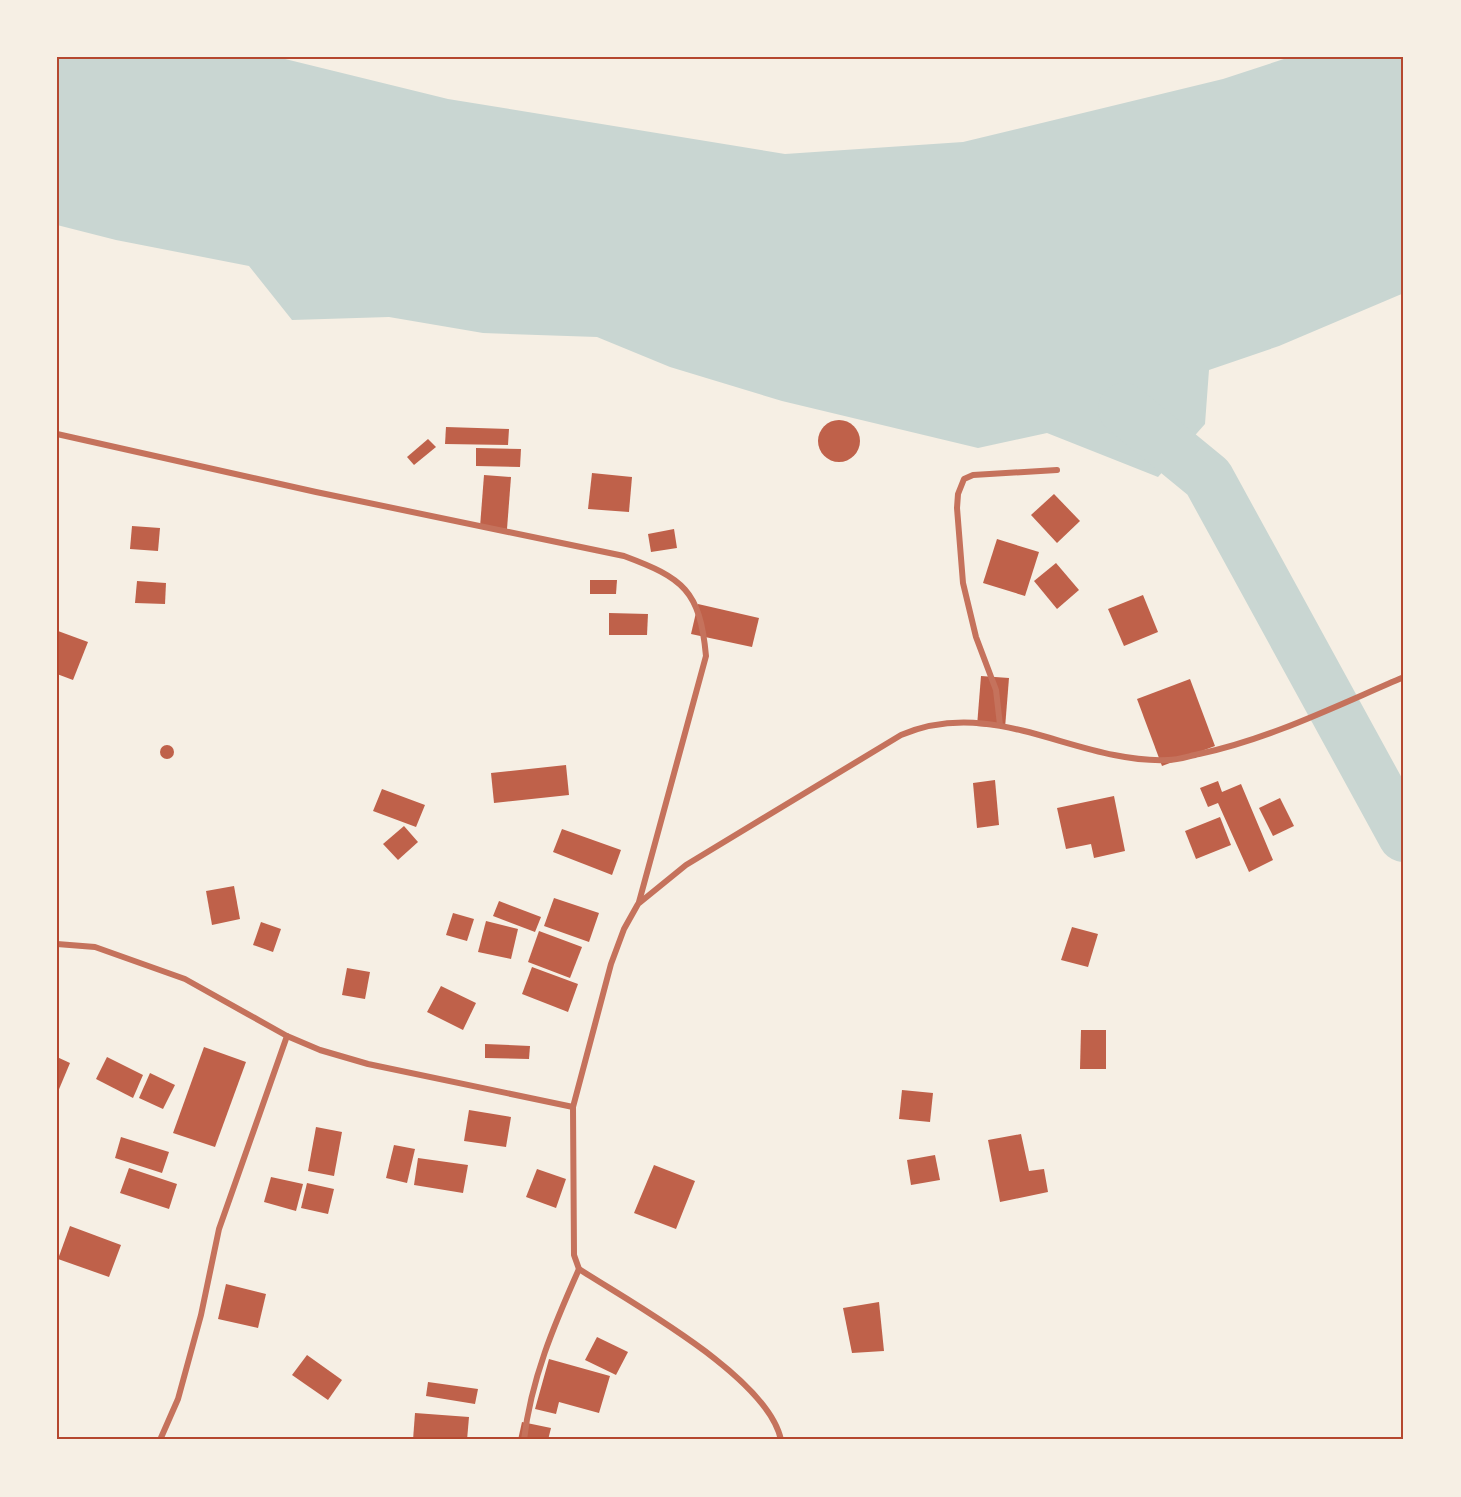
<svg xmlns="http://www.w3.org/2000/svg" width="1461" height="1497" font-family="Mulish,sans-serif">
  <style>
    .water { fill: #c9d6d2 }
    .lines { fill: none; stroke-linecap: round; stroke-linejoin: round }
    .river { stroke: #c9d6d2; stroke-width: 52 }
    .building { fill: #bf614a }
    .minor { stroke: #c5725c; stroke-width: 6 }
    .neatline { fill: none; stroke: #b5482f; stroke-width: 2 }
  </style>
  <rect width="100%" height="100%" fill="#f6efe4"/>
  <!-- water -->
  <path class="water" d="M57 57H277L448 99 785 154 963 142 1223 79 1290 57H1404V293L1279 346 1209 370 1205 424 1158 477 1047 433 978 448 782 401 670 367 597 337 483 333 389 317 292 320 249 266 116 240 57 225Z"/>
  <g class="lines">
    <!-- river -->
    <path class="river" d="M1124 409 1208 478 1404 836"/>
  </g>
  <!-- building -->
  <g class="building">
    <circle cx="839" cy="441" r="21"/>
    <path d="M446 427 509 429 508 445 445 444Z"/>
    <path d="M428 439 436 447 414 465 407 457Z"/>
    <path d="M476 448 521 449 520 467 476 466Z"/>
    <path d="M592 473 632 477 629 512 588 509Z"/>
    <path d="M484 475 511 477 507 529 480 527Z"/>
    <path d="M1054 494 1080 521 1057 543 1031 515Z"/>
    <path d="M132 526 160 528 158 551 130 549Z"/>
    <path d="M674 529 677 548 651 552 648 534Z"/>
    <path d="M997 539 1039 552 1025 596 983 583Z"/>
    <path d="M1056 563 1079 590 1057 609 1034 581Z"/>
    <path d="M590 580H617L616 594H590Z"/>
    <path d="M137 581 166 583 165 604 135 603Z"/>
    <path d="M1143 595 1158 632 1124 646 1108 609Z"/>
    <path d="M698 604 759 618 752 647 691 634Z"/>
    <path d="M609 613 648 614 647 635H609Z"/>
    <path d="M58 631 88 642 73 680 57 674Z"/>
    <path d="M981 676 1009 678 1005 728 977 726Z"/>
    <path d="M1190 679 1215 746 1162 766 1137 699Z"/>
    <circle cx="167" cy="752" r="7"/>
    <path d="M566 765 569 795 494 803 491 773Z"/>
    <path d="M995 780 999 825 977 828 973 783Z"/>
    <path d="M1218 781 1222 792 1241 784 1273 860 1249 872 1218 803 1208 807 1200 788Z"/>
    <path d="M382 789 425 805 416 827 373 811Z"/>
    <path d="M1114 796 1125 851 1094 858 1091 844 1066 849 1057 808Z"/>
    <path d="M1280 798 1294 826 1273 836 1259 808Z"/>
    <path d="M1220 817 1231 845 1196 859 1185 831Z"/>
    <path d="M404 826 418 842 398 860 383 844Z"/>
    <path d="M562 829 621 850 612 875 553 852Z"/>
    <path d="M234 886 240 919 212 925 206 891Z"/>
    <path d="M554 898 599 913 589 942 544 926Z"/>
    <path d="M499 901 541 917 535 932 493 916Z"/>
    <path d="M453 913 474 919 467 941 446 935Z"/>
    <path d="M486 921 518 929 511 959 478 952Z"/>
    <path d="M261 922 281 929 273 952 253 945Z"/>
    <path d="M1072 927 1098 934 1088 967 1061 960Z"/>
    <path d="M539 931 582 947 570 978 528 962Z"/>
    <path d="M532 967 578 984 568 1012 522 994Z"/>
    <path d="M347 968 370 972 365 999 342 995Z"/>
    <path d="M441 986 476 1003 463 1030 427 1012Z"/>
    <path d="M1081 1030H1106V1069H1080Z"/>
    <path d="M485 1044 530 1046 529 1059 485 1058Z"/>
    <path d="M204 1047 246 1062 215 1147 173 1133Z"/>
    <path d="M57 1057 70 1063 57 1094Z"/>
    <path d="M107 1057 143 1075 133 1098 96 1079Z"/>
    <path d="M150 1073 175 1085 163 1109 139 1098Z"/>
    <path d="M902 1090 933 1093 930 1122 899 1119Z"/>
    <path d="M469 1110 511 1117 506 1147 464 1141Z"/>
    <path d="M316 1127 342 1132 334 1176 308 1171Z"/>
    <path d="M1021 1134 1029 1171 1044 1169 1048 1192 1000 1202 988 1140Z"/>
    <path d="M121 1137 169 1152 162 1173 115 1158Z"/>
    <path d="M394 1145 415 1149 407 1183 386 1178Z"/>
    <path d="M935 1155 940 1180 911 1185 907 1160Z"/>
    <path d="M418 1158 468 1165 463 1193 414 1185Z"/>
    <path d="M654 1165 695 1181 676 1229 634 1213Z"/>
    <path d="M129 1168 177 1184 169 1209 120 1193Z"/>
    <path d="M537 1169 566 1179 556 1208 526 1197Z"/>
    <path d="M271 1177 303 1184 296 1211 264 1202Z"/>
    <path d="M307 1183 334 1189 328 1214 301 1208Z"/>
    <path d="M70 1226 121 1245 109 1277 58 1259Z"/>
    <path d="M226 1284 266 1294 258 1328 218 1319Z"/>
    <path d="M879 1302 884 1351 852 1353 843 1308Z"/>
    <path d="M597 1337 628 1352 616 1375 585 1360Z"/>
    <path d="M307 1355 342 1380 328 1400 292 1375Z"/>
    <path d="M549 1359 610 1376 599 1413 559 1402 556 1414 535 1409Z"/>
    <path d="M428 1382 478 1389 475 1404 426 1396Z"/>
    <path d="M415 1413 469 1417 467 1440H413Z"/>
    <path d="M522 1422 551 1428 548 1440H518Z"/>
  </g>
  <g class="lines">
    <!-- minor -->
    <g class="minor">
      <path d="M57 434 316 492 624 556C683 578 700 590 706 656L639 902"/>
      <path d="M1000 725 996 690 976 637 963 583 957 508 958 494 964 479 973 475 1057 470"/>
      <path d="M57 944 95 947 185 979 287 1036 320 1050 368 1064 573 1107"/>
      <path d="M160 1440 178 1399 201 1315 219 1229 287 1036"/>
      <path d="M524 1440C531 1379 554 1325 579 1269"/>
      <path d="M781 1440C768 1377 633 1304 579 1269L574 1255 573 1107 611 964 624 929 638 904 686 865 901 735C995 695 1077 764 1168 760 1178 760 1189 756 1199 754 1270 739 1338 705 1404 677"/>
    </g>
  </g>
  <!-- border -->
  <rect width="1461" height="1497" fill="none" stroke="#f6efe4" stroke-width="117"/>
  <rect x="58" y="58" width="1344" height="1380" class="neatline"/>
</svg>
